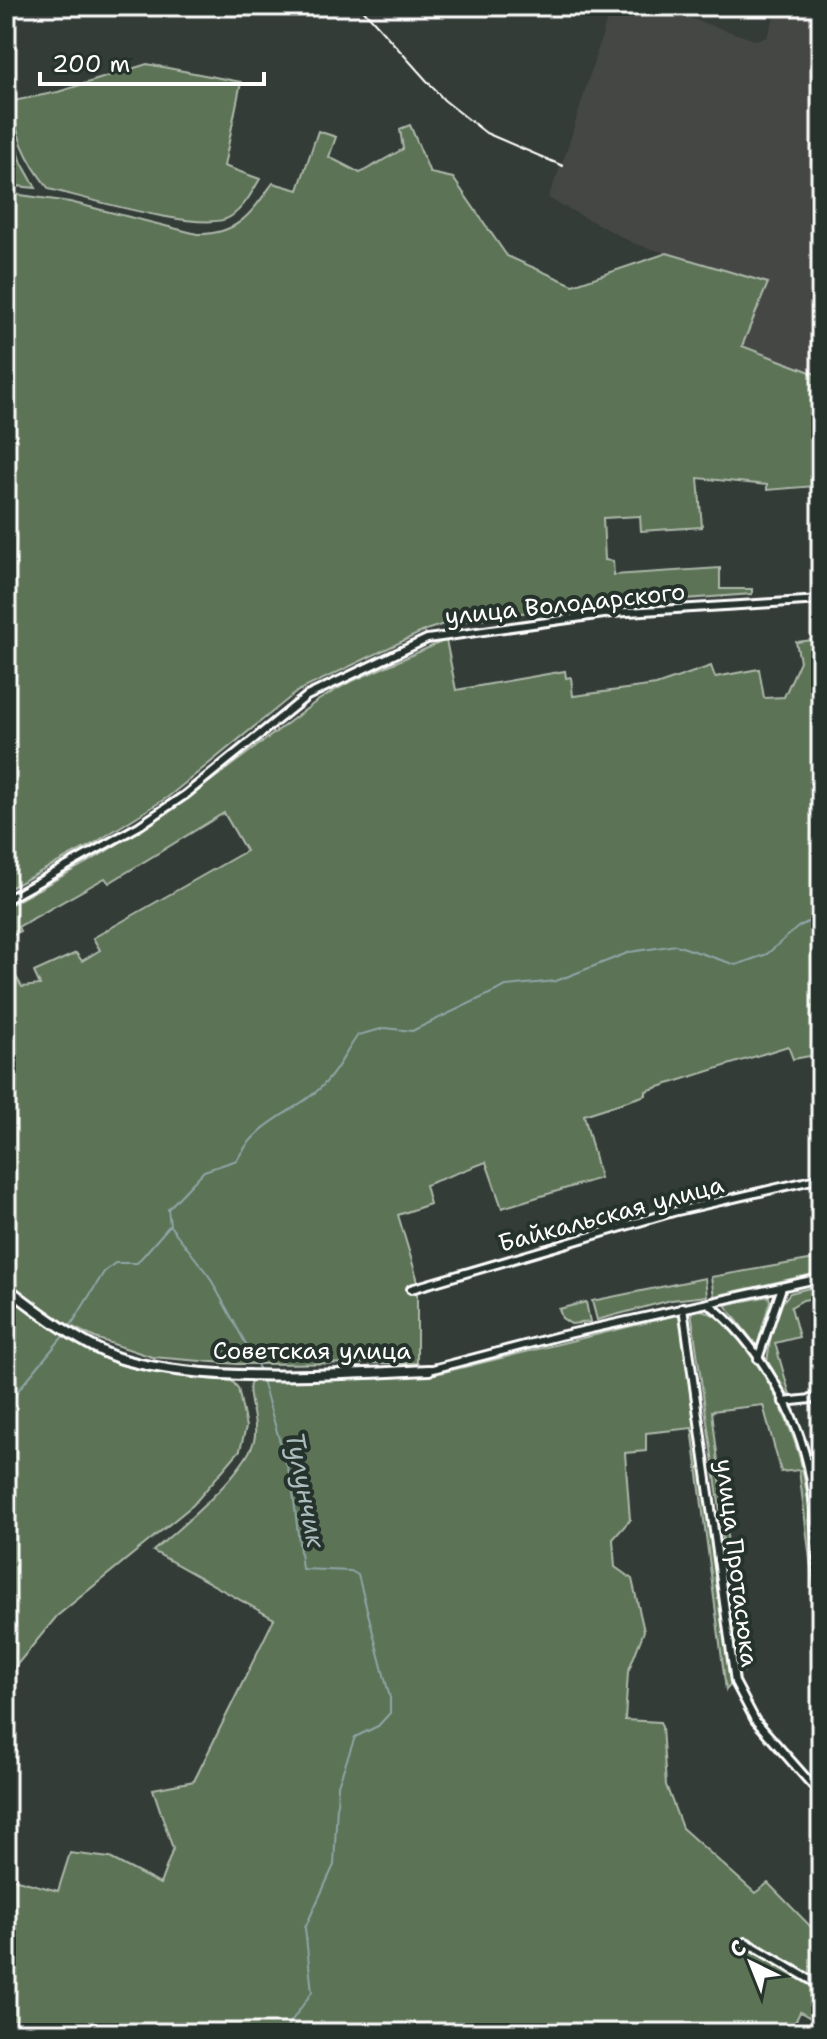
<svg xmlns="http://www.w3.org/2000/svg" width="827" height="2039" font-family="'Shantell Sans',sans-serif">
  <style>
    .built { fill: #454745 }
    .green { fill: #5c7357; stroke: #aeb9ab; stroke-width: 2 }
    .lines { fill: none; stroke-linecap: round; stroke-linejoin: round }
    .stream { stroke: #8fa5a6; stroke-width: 2 }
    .minor-casing { stroke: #fff; stroke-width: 12 }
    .tertiary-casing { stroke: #fff; stroke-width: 14 }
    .minor { stroke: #26332d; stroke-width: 6 }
    .tertiary { stroke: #26332d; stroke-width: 8 }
    .rail { stroke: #fff; stroke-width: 2 }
    .labels { text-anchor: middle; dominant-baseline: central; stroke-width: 8; stroke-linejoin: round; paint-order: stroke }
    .street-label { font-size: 24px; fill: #fff; stroke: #26332d }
    .water-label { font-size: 26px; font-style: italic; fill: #abbcbc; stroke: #26332d }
  </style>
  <rect width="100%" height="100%" fill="#343c38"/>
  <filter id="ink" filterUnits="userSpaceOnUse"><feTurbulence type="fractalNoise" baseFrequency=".0125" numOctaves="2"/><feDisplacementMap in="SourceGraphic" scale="16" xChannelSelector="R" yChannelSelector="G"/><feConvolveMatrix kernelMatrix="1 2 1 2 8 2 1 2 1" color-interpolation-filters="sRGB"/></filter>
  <g filter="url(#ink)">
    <!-- built -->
    <path class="built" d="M611 6H653L755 40 767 37 778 6 821 18V376L742 346 767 282 635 244 548 198 566 153Z"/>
    <!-- green -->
    <g class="green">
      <path d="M147 64 241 82 224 166 260 179C252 192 244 208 230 217 205 234 83 197 49 189 29 164 13 133 13 101L58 92Z"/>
      <path d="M6 114 22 163 36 188 6 185Z"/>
      <path d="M410 125 430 173 453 178 507 256 573 285 667 253 768 283 742 346 821 376V493L818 494 815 486 767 490V485L698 478 702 527 641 531 640 516 603 518 605 560 613 561 614 575 720 568V589H752V594L549 609 444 624 426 630 298 691 168 797 93 844 6 890V193L70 202 197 234C238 235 251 213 273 183L298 190 318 131 336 137 329 157 360 173 403 149 400 129Z"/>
      <path d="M821 639V1054L793 1059 788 1046 646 1091V1095L584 1115 600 1178 502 1208 486 1162 425 1185 430 1204 398 1215 417 1278V1363L237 1364 152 1357 95 1338 53 1317 6 1280V980L15 975 22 987 40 985 34 972 76 953 82 961 100 950 93 938 246 851 224 813 109 883 105 878 18 927 20 931 6 939V907L97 857 172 810 317 701 348 683 446 640 456 690 565 671 566 678 571 677 573 696 656 685 711 666 715 677 759 669 764 698 784 697 800 661 796 642Z"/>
      <path d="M815 1259 818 1273 714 1296 711 1277Z"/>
      <path d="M705 1278 707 1296 671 1300 597 1320 592 1301Z"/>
      <path d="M821 1285V1297L803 1300 791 1307 799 1337 775 1343 790 1395 787 1394 767 1362 771 1334 782 1303 790 1293Z"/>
      <path d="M6 1294C50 1329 96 1360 152 1370 179 1375 206 1375 232 1381L238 1388 246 1427 240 1450 193 1505 57 1616 6 1678Z"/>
      <path d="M769 1296 770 1301 757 1346 725 1305Z"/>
      <path d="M586 1302 590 1322 571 1324 562 1318 559 1309Z"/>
      <path d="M701 1310C744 1319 790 1419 800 1459 813 1516 821 1591 821 1649L799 1470 781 1472 763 1405 712 1411 743 1671 735 1665 720 1511 691 1311Z"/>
      <path d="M681 1314 732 1683 726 1690 692 1428 646 1433V1451L625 1453 630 1520 613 1539 615 1567 632 1579 644 1631 628 1672 625 1720 660 1722 662 1727 666 1785 682 1828 755 1893 768 1883 814 1930 821 1925V2024L800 2012 790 2033H6V1877L58 1891 70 1853 110 1858 160 1884 173 1849 153 1789 194 1781 274 1619 153 1551C180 1528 244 1474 254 1441 260 1420 241 1386 254 1378L370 1379 436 1374Z"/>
    </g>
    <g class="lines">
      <!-- stream -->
      <g class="stream">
        <path d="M171 1227 209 1276 260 1370"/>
        <path d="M70 1327 104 1272 115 1263H137L170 1225 168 1209 204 1171 237 1160C257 1123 287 1116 317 1091 335 1076 345 1053 358 1035L385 1028 412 1031 506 986 556 981 630 952 676 945 736 965 767 954 798 927 821 915"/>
        <path d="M261 1377 292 1483 302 1569 351 1571 358 1575 390 1698V1713L378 1726 355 1737 338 1785 334 1865 305 1928 312 1992 283 2033"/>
        <path d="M6 1405 64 1335"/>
      </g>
      <defs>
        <g id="minor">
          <path d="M6 900 139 826 185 795 307 696 427 639 611 613 821 600"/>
          <path d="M411 1289 673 1212 821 1178"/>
          <path d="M709 1304C758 1342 799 1415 810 1476 817 1514 814 1553 821 1592"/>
          <path d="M683 1307 735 1682 755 1720 821 1795"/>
          <path d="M758 1359 782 1287"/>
          <path d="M429 1370 559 1336 821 1278"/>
          <path d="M783 1402 821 1398"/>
          <path d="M746 1942 821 1986"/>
        </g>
        <path id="tertiary" d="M6 1287C37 1311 88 1350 125 1360 210 1384 340 1374 429 1370"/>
      </defs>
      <!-- minor casing -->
      <use href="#minor" class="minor-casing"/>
      <!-- tertiary casing -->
      <use href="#tertiary" class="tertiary-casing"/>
      <!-- minor -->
      <use href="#minor" class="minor"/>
      <!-- tertiary -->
      <use href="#tertiary" class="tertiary"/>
      <!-- rail -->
      <path class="rail" d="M360 6 444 100 486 133 563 166"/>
    </g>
  </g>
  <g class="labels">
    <!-- street labels -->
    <g class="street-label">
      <text transform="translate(565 604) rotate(-6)">улица Володарского</text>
      <text transform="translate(611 1214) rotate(-15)">Байкальская улица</text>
      <text x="312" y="1351">Советская улица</text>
      <text transform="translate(737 1563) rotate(83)">улица Протасюка</text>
    </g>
    <!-- water labels -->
    <g class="water-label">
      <text transform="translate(306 1490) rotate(79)">Тулунчик</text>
    </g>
  </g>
  <!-- margin -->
  <rect width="827" height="2039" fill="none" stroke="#26332d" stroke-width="32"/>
  <rect x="16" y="16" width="795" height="2007" fill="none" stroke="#fff" stroke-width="3" filter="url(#ink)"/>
  <!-- north arrow -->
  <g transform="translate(751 1963) rotate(317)" stroke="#26332d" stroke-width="6" paint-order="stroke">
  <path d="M0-6L14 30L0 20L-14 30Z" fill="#ffffff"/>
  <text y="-12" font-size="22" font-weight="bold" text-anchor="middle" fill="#ffffff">С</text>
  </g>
  <!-- scale -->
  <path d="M40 72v12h224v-12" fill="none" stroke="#ffffff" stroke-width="4"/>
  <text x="52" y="72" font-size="24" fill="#ffffff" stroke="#26332d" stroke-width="6" paint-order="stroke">200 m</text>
</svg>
